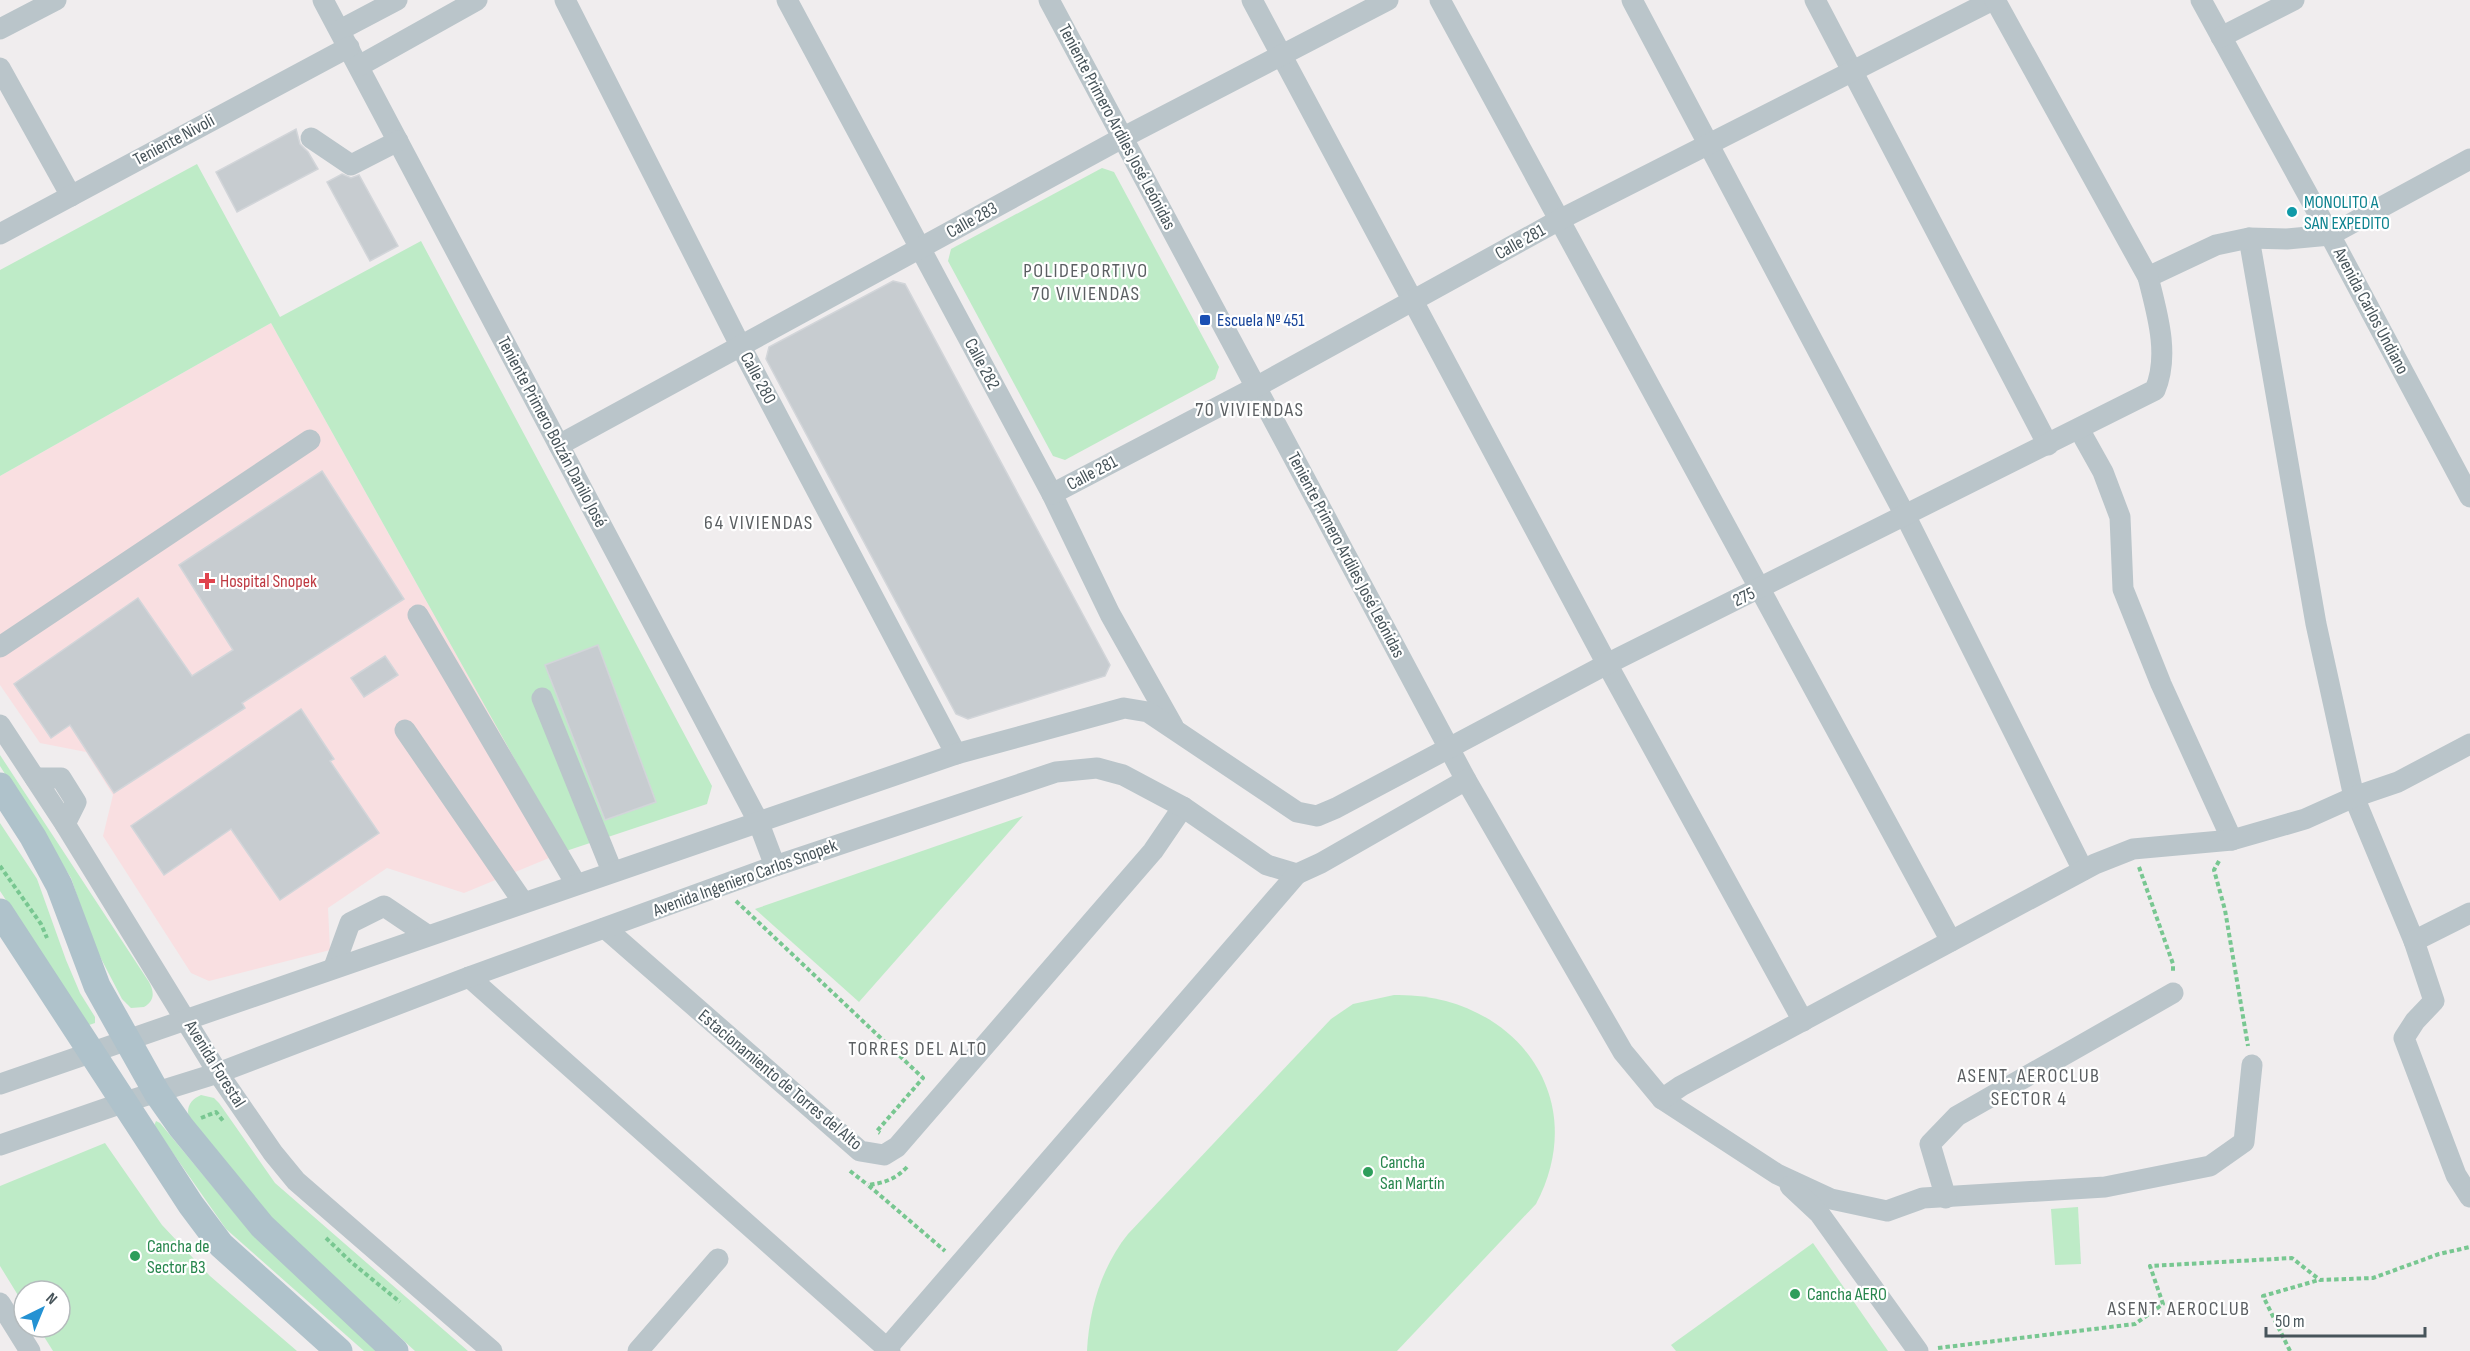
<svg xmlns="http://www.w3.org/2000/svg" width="2470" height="1351" font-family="'Sofia Sans Condensed',sans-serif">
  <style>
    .medical { fill: #f9dfe1 }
    .green { fill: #beebc7 }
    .building { fill: #c7ccd0; stroke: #d2d5d9; stroke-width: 1.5 }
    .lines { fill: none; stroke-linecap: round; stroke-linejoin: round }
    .path { stroke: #78c791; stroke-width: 4; stroke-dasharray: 4.5 3; stroke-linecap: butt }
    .minor { stroke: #bac5ca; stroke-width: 21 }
    .major { stroke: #afc2cb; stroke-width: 27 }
    .culture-dot { fill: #0f9aa8; stroke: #fff; stroke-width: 2 }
    .transit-dot { fill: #1a4fb4; stroke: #fff; stroke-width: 2 }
    .health-dot { fill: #e0444e; stroke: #fff; stroke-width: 2 }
    .leisure-dot { fill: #2e9e5b; stroke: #fff; stroke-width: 2 }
    .labels { text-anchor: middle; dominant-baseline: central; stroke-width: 4.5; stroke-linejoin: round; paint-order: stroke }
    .street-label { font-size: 18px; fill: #47545a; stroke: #fff }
    .culture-label { font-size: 18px; fill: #0d838f; stroke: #fff; text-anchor: start }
    .transit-label { font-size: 18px; fill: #164399; stroke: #fff; text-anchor: start }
    .health-label { font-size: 18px; fill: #be3a42; stroke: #fff; text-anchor: start }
    .leisure-label { font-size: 18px; fill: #27864d; stroke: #fff; text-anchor: start }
    .neighbourhood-label { font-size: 20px; letter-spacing: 1.5px; fill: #5b5f62; stroke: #fff }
  </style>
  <rect width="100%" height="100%" fill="#f0edee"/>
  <!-- medical -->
  <path class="medical" d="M271 323 566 851 464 893 387 868 328 908 330 950 209 981 191 973 103 836 113 795 86 752 40 743 0 685V476Z"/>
  <!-- green -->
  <g class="green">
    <path d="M197 164 280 317 421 241 712 786 707 804 566 851 271 323 0 476V270Z"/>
    <path d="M1102 168 1114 172 1219 367 1215 379 1065 460 1053 456 948 261 951 249Z"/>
    <path d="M0 755 149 982C155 993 154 1001 144 1007L131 1008 122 999 94 945 71 878 0 766Z"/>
    <path d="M1023 816 859 1002 755 909Z"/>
    <path d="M0 823 37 879 66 960 80 993 95 1017V1023L89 1025 0 891Z"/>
    <path d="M1394 995C1510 992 1594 1094 1536 1204L1397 1351H1087C1089 1309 1102 1266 1128 1234L1331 1019 1353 1004Z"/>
    <path d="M201 1095 214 1098 219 1103 275 1183 468 1351H415L270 1218 190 1120C185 1108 190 1100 201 1095Z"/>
    <path d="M156 1121 160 1123 238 1217 380 1351H364L226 1229 154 1126Z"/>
    <path d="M105 1143 162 1225 210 1276 297 1351H53L38 1327H60V1291H24V1305L0 1266V1186Z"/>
    <path d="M2078 1207 2081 1264 2055 1265 2051 1209Z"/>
    <path d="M1813 1243 1888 1351H1676L1671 1345Z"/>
  </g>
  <!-- building -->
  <g class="building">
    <path d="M296 129 300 144 308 152 318 169 237 212 216 172Z"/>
    <path d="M342 174 351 178 359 175 398 246 370 261 327 182Z"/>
    <path d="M893 281 905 284 1074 598 1110 665 1105 676 968 719 956 714 766 359 769 347Z"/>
    <path d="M322 471 404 599 242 703 245 708 114 793 70 725 51 738 14 684 138 598 192 676 233 650 179 565Z"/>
    <path d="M598 645 656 802 605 820 545 665Z"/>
    <path d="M385 656 398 675 364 697 351 678Z"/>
    <path d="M301 709 334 759 330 761 379 833 280 900 231 829 164 875 131 826Z"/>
  </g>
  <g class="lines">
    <!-- path -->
    <g class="path">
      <path d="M2219 861 2214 870 2225 910 2248 1046"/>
      <path d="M0 866 41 924 47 938"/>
      <path d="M2139 867 2173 964V973"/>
      <path d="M736 901 923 1078 877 1131 880 1133"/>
      <path d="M201 1118 216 1112 224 1122"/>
      <path d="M907 1167C896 1179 884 1183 868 1185L945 1251"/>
      <path d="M850 1171 868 1185"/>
      <path d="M326 1238 351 1262 400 1302"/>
      <path d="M1938 1348 2135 1324 2163 1304 2150 1266 2292 1258 2320 1280 2373 1278 2439 1254 2470 1247"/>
      <path d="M2290 1351 2263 1296 2319 1280"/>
    </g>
    <!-- minor -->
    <g class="minor">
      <path d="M323 0 758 821 775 866"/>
      <path d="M565 0 741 347 956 754"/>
      <path d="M787 0 1052 494 1110 614 1173 726"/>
      <path d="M1049 0 1466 780 1623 1052 1662 1099 1777 1174 1831 1199 1887 1211 1923 1198 2105 1187 2210 1166 2244 1142 2252 1065"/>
      <path d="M1252 0 1607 664 1803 1021"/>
      <path d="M1440 0 1951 941"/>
      <path d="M1632 0 1906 517 2083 870"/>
      <path d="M1815 0 2048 445"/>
      <path d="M2201 0 2330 235 2470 497"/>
      <path d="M0 29 56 0"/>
      <path d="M340 30 397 0"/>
      <path d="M2221 37 2294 0"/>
      <path d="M359 66 477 0"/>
      <path d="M0 68 71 196"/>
      <path d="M311 138 351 165 398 141"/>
      <path d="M0 234 349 47"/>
      <path d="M2249 238 2316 624 2354 797 2414 941 2434 1001 2415 1021 2404 1038 2456 1175 2470 1197"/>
      <path d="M2148 277 2216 245 2249 238 2287 239 2330 235 2470 159"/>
      <path d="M2079 429 2103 472 2120 517 2123 589 2161 684 2232 840"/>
      <path d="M559 445 1122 138 1388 0"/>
      <path d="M1052 494 1256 387 1561 219 1993 0"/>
      <path d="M418 615 576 884"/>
      <path d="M0 647 310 440"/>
      <path d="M542 698 612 871"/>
      <path d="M0 725 65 824 218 1073 273 1153 296 1181 492 1351"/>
      <path d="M405 730 523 902"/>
      <path d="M35 778H61L76 802 65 824"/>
      <path d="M605 928 860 1151 884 1155 897 1147 1153 851 1183 807"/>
      <path d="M2414 941 2470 913"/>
      <path d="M334 967 350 923 384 906 427 935"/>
      <path d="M469 977 890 1351"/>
      <path d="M0 1084 956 754 1124 708 1148 712 1297 812 1317 816 1336 808 1607 664 2155 390C2170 355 2157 313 2148 277L1995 0"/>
      <path d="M1662 1099 1681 1086 2095 864 2133 849 2232 840 2305 819 2354 797 2398 782 2470 744"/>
      <path d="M0 1145 125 1102 218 1073 469 977 775 866 1056 772 1097 768 1123 775 1183 807 1267 865 1297 874 1321 863 1466 780"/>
      <path d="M1790 1186 1819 1213 1918 1351"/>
      <path d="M1946 1198 1930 1144 1957 1116 2173 993"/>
      <path d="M0 1303 30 1351"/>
      <path d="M887 1348 1297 874"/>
      <path d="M638 1351 718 1259"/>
    </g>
    <!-- major -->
    <g class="major">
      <path d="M0 786 33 837 59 885 97 986 157 1093 181 1127 262 1226 395 1351"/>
      <path d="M0 912 191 1205 221 1245 339 1351"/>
    </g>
  </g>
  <!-- markers -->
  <circle class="culture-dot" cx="2292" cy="212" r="6"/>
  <rect class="transit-dot" x="1199" y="314" width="12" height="12" rx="3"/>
  <path class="health-dot" d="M204 572h6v6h6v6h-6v6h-6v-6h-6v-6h6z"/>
  <g class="leisure-dot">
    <circle cx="1368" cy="1172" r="6"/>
    <circle cx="135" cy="1256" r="6"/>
    <circle cx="1795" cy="1294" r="6"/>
  </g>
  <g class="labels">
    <!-- street labels -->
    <g class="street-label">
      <text transform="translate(1117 127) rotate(62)">Teniente Primero Ardiles José Leónidas</text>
      <text transform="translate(174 140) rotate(-28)">Teniente Nivoli</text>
      <text transform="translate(972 220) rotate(-29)">Calle 283</text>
      <text transform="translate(1520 242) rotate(-29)">Calle 281</text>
      <text transform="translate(2371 311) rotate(62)">Avenida Carlos Undiano</text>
      <text transform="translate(982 364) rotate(62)">Calle 282</text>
      <text transform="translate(758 378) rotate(62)">Calle 280</text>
      <text transform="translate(552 432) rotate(62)">Teniente Primero Bolzán Danilo José</text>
      <text transform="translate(1092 473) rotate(-28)">Calle 281</text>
      <text transform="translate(1346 555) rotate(62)">Teniente Primero Ardiles José Leónidas</text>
      <text transform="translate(1744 597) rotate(-26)">275</text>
      <text transform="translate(745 878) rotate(-20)">Avenida Ingeniero Carlos Snopek</text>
      <text transform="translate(215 1064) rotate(58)">Avenida Forestal</text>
      <text transform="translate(780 1080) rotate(40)">Estacionamiento de Torres del Alto</text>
    </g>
    <!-- culture labels -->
    <g class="culture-label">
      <text x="2304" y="202">MONOLITO A<tspan x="2304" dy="21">SAN EXPEDITO</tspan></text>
    </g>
    <!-- transit labels -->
    <g class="transit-label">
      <text x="1217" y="320">Escuela Nº 451</text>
    </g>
    <!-- health labels -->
    <g class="health-label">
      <text x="220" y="581">Hospital Snopek</text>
    </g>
    <!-- leisure labels -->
    <g class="leisure-label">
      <text x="1380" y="1162">Cancha<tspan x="1380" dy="21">San Martín</tspan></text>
      <text x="147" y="1246">Cancha de<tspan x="147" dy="21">Sector B3</tspan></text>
      <text x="1807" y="1294">Cancha AERO</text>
    </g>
    <!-- neighbourhood labels -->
    <g class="neighbourhood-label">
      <text x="1086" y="271">POLIDEPORTIVO<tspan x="1086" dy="23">70 VIVIENDAS</tspan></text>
      <text x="1250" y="410">70 VIVIENDAS</text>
      <text x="759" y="523">64 VIVIENDAS</text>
      <text x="918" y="1049">TORRES DEL ALTO</text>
      <text x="2029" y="1076">ASENT. AEROCLUB<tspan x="2029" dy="23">SECTOR 4</tspan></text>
      <text x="2179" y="1309">ASENT. AEROCLUB</text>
    </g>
  </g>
  <!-- north arrow -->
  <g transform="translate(42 1309) rotate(43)"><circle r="28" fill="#ffffff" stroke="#b5bbbd" stroke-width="1.5"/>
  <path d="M0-4.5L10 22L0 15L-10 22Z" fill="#2492d3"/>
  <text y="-9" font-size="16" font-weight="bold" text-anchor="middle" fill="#47545a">N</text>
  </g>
  <!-- scale -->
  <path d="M2266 1327v9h159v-9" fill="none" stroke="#47545a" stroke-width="3"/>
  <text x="2275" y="1327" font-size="18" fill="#47545a" stroke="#ffffff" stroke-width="4.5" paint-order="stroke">50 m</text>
</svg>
